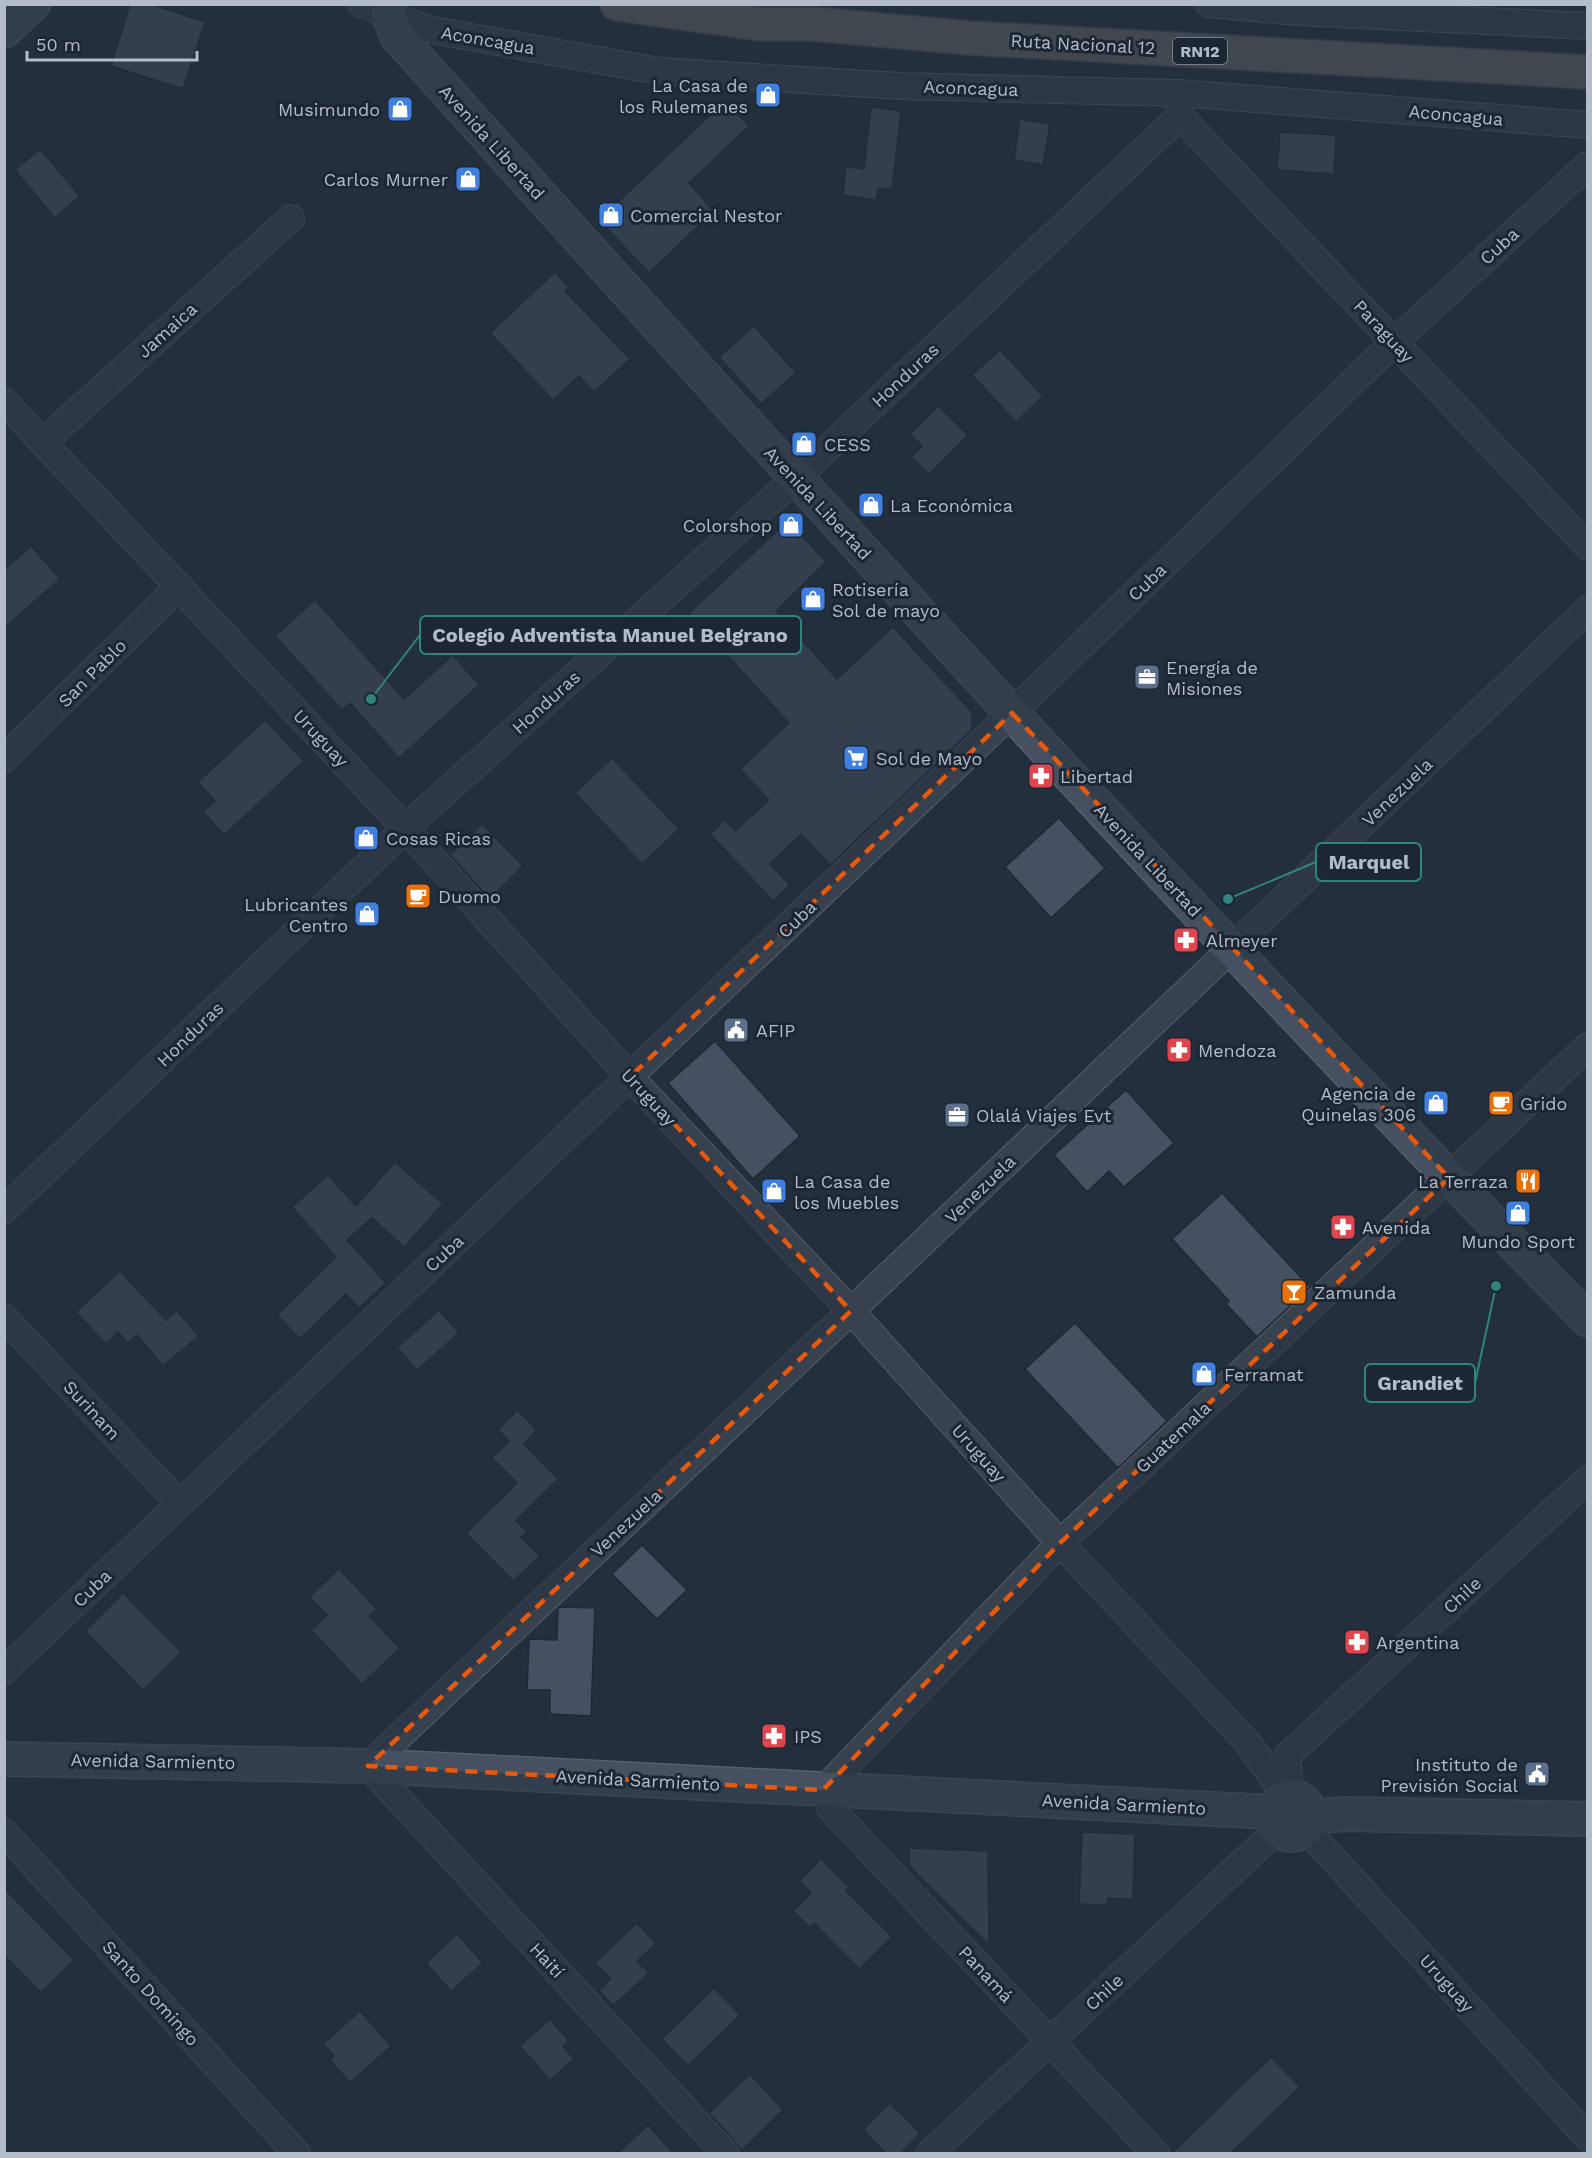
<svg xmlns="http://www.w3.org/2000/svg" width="1592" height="2158" font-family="'Work Sans',sans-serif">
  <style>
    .building { fill: #455162; stroke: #1f2835; stroke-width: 1.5 }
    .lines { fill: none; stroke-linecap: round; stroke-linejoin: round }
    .minor-casing { stroke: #565f6c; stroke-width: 28 }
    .secondary-casing { stroke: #565f6c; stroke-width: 36 }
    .trunk-casing { stroke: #434c59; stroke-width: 36 }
    .minor { stroke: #38414e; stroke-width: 26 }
    .secondary { stroke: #465061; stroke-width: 33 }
    .trunk { stroke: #656462; stroke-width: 33 }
    .marked { fill: none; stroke: #e8590c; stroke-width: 4.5; stroke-dasharray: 12 8; stroke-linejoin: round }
    .labels { text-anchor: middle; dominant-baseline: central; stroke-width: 6; stroke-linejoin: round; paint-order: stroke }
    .shield { fill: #1d2633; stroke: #878f9c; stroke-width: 1.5 }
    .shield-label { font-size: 16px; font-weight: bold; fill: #b4bcc9 }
    .street-label { font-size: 18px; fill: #b4bcc9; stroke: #1d2633 }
    .poi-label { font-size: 18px; fill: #b4bcc9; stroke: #1d2633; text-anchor: start }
    .leader { fill: none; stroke: #308480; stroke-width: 2 }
    .callout-dot { fill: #308480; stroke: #1d2633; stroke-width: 2 }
    .callout { fill: #1d2633; stroke: #308480; stroke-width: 2 }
    .callout-label { font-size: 20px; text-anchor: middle; font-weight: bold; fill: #b4bcc9 }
  </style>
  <rect width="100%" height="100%" fill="#242f3e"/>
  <!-- building -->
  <g class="building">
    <path d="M130 4H151L205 22 183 89 111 66Z"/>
    <path d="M725 101 749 126 689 183 714 211 649 273 599 220Z"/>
    <path d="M871 107 901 111 892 189 878 188 876 200 843 195 846 167 864 169Z"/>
    <path d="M1020 119 1050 124 1043 165 1014 160Z"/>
    <path d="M1280 132 1336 135 1334 174 1277 170Z"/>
    <path d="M40 149 80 196 55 218 15 170Z"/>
    <path d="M555 272 569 287 565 291 630 359 594 392 579 376 553 400 490 333Z"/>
    <path d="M754 326 796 373 761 404 719 357Z"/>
    <path d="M1000 350 1043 396 1016 422 972 375Z"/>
    <path d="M938 406 968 435 929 474 911 457 922 446 910 434Z"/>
    <path d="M788 521 826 562 776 611 837 679 893 627 972 712V730L830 865 801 834 770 864 790 885 773 901 710 834 725 820 735 831 769 800 740 769 789 723 689 613Z"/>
    <path d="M31 546 60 579 4 628V570Z"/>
    <path d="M315 600 404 699 453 655 479 685 399 758 350 703 342 710 275 636Z"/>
    <path d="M265 720 304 761 224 835 203 812 215 801 198 782Z"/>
    <path d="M612 758 679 829 642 864 575 793Z"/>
    <path d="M1059 818 1105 868 1051 918 1005 867Z"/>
    <path d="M482 824 523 866 490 899 450 855Z"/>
    <path d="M715 1041 800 1136 753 1179 668 1083Z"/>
    <path d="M1126 1090 1174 1143 1124 1187 1109 1171 1087 1192 1054 1155Z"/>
    <path d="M395 1162 443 1204 404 1247 372 1218 347 1240 386 1283 359 1308 346 1294 300 1339 277 1315 336 1257 292 1207 328 1175 356 1206Z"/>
    <path d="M1222 1193 1310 1287 1257 1337 1226 1304 1229 1301 1172 1239Z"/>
    <path d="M120 1271 166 1320 177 1311 199 1336 163 1366 137 1335 128 1343 118 1332 106 1344 76 1312Z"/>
    <path d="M439 1310 459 1333 417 1370 397 1348Z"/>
    <path d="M1075 1323 1167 1421 1118 1468 1025 1369Z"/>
    <path d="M517 1410 537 1430 524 1444 558 1479 516 1521 527 1531 521 1537 540 1556 513 1581 466 1533 517 1483 492 1458 509 1441 498 1430Z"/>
    <path d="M642 1545 687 1590 657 1619 612 1574Z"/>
    <path d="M339 1569 377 1609 369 1616 400 1648 362 1684 311 1630 327 1615 309 1597Z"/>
    <path d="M123 1593 181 1652 143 1690 85 1631Z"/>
    <path d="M558 1607 595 1608 591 1716 550 1714V1690H527L529 1639 557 1640Z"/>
    <path d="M1082 1832 1135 1834 1133 1899 1108 1898 1107 1905 1079 1904Z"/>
    <path d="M909 1848 988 1851 989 1945 910 1867Z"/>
    <path d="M821 1859 849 1887 846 1891 892 1937 859 1969 814 1923 809 1927 793 1911 811 1893 799 1881Z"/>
    <path d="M4 1888 74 1960 41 1993 4 1955Z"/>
    <path d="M637 1923 656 1944 637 1961 649 1973 613 2006 599 1990 611 1979 595 1963Z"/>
    <path d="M457 1934 483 1963 451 1991 426 1963Z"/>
    <path d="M714 1988 740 2015 688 2066 662 2039Z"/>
    <path d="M360 2011 391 2046 350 2083 330 2060 334 2056 323 2044Z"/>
    <path d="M550 2019 569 2041 563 2046 574 2059 550 2080 520 2046Z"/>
    <path d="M1271 2057 1300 2087 1230 2154H1171Z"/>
    <path d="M750 2074 783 2110 742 2150 709 2113Z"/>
    <path d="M890 2103 920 2133 900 2154H887L863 2130Z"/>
    <path d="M648 2125 674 2154H617Z"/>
  </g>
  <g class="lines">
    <defs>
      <g id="minor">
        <path d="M361 4 427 29 659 71 900 86 1179 93 1588 125"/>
        <path d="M1209 4 1297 12 1588 26"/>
        <path d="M1180 116 1588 547"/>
        <path d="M4 401 406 829 630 1077 851 1311 1060 1543 1247 1742 1287 1797"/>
        <path d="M44 441 291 218"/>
        <path d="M4 759 179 586"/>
        <path d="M4 1210 425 810 795 479 1180 116 1179 93"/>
        <path d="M4 1317 180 1504"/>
        <path d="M4 1671 1012 713 1394 342 1588 165"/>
        <path d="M1291 1797 1287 1756 1588 1479"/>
        <path d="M1306 1829 1588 2138"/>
        <path d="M4 1832 297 2154"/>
        <path d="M726 2154 368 1766 851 1311 1588 609"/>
        <path d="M929 2154 1277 1830"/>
        <path d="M1156 2154 830 1808 823 1790 1060 1543 1588 1046"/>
      </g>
      <g id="secondary">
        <path d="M390 4 388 13 397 36C787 470 1179 903 1588 1320"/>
        <path d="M4 31 33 4"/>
        <path d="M4 1759 368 1766 1272 1812"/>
        <circle cx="1291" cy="1816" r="19"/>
        <path d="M1310 1817 1344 1814 1588 1819"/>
      </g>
      <path id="trunk" d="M617 4 760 24H813L969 38 1588 72"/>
    </defs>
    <!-- minor casing -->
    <use href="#minor" class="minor-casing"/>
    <!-- secondary casing -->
    <use href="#secondary" class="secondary-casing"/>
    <!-- trunk casing -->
    <use href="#trunk" class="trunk-casing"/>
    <!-- minor -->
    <use href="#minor" class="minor"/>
    <!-- secondary -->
    <use href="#secondary" class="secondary"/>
    <!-- trunk -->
    <use href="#trunk" class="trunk"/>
  </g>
  <!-- marked area -->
  <path d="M0 0H1592V2158H0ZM1012 713 1449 1178 1060 1543 823 1790 368 1766 851 1311 630 1077Z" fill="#242f3e" fill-opacity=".55" fill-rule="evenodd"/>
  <path class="marked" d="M1012 713 1449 1178 1060 1543 823 1790 368 1766 851 1311 630 1077Z"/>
  <!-- icons -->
  <defs>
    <symbol id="shop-square" viewBox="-11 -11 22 22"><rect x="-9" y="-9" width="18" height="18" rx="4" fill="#3f7fe0" stroke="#1d2633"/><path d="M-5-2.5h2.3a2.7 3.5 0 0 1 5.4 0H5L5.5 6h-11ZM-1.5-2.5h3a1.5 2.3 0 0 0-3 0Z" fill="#fff"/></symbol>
    <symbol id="office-square" viewBox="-11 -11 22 22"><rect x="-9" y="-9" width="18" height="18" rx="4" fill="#5c6f8a" stroke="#1d2633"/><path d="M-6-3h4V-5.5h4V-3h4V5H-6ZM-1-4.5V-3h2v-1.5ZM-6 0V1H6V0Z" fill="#fff"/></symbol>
    <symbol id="supermarket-square" viewBox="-11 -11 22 22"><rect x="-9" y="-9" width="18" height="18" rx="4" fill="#3f7fe0" stroke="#1d2633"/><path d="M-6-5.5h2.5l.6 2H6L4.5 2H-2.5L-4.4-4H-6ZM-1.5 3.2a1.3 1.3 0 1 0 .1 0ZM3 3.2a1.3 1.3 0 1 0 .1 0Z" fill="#fff"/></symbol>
    <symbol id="pharmacy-square" viewBox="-11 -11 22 22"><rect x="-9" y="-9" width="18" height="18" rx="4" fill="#e0444e" stroke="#1d2633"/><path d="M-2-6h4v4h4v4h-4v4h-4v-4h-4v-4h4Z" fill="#fff"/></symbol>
    <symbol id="cafe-square" viewBox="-11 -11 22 22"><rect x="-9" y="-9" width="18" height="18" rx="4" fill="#e8710a" stroke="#1d2633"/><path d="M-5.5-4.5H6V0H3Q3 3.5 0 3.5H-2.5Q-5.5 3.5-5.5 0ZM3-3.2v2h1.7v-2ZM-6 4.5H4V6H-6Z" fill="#fff"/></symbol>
    <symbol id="civic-square" viewBox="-11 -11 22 22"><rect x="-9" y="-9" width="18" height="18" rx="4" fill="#5c6f8a" stroke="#1d2633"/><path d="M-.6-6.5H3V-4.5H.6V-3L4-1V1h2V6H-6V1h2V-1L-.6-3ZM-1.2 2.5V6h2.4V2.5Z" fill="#fff"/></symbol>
    <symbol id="restaurant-square" viewBox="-11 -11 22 22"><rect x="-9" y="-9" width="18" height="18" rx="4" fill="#e8710a" stroke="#1d2633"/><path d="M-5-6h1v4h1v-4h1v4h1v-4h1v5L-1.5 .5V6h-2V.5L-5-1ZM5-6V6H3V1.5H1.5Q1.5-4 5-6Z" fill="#fff"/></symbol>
    <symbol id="bar-square" viewBox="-11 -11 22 22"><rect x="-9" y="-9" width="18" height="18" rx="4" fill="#e8710a" stroke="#1d2633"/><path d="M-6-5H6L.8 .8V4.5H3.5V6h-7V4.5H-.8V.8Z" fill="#fff"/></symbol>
  </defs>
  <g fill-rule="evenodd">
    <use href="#shop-square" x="753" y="80" width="30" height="30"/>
    <use href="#shop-square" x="385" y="94" width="30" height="30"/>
    <use href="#shop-square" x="453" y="164" width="30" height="30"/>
    <use href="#shop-square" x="596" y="200" width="30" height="30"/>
    <use href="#shop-square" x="789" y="429" width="30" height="30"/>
    <use href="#shop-square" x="856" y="490" width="30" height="30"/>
    <use href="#shop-square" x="776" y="510" width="30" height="30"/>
    <use href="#shop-square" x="798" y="584" width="30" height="30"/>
    <use href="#office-square" x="1132" y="662" width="30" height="30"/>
    <use href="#supermarket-square" x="841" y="743" width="30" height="30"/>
    <use href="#pharmacy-square" x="1026" y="761" width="30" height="30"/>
    <use href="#shop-square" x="351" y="823" width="30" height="30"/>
    <use href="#cafe-square" x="403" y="881" width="30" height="30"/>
    <use href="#shop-square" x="352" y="899" width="30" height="30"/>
    <use href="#pharmacy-square" x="1171" y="925" width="30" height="30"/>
    <use href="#civic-square" x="721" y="1015" width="30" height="30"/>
    <use href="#pharmacy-square" x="1164" y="1035" width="30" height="30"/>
    <use href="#shop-square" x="1421" y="1088" width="30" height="30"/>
    <use href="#cafe-square" x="1486" y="1088" width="30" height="30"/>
    <use href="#office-square" x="942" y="1100" width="30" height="30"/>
    <use href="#restaurant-square" x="1513" y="1166" width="30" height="30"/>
    <use href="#shop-square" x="759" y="1176" width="30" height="30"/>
    <use href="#shop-square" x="1503" y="1198" width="30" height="30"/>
    <use href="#pharmacy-square" x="1328" y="1212" width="30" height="30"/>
    <use href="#bar-square" x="1279" y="1277" width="30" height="30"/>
    <use href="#shop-square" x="1189" y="1359" width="30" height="30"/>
    <use href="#pharmacy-square" x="1342" y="1627" width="30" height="30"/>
    <use href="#pharmacy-square" x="759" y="1721" width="30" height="30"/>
    <use href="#civic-square" x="1522" y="1759" width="30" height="30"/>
  </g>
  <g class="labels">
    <!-- shield labels -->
    <rect class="shield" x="1173" y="38" width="54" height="26" rx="4.5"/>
    <g class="shield-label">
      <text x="1200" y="51">RN12</text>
    </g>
    <!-- street labels -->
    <g class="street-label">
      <text transform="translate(488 40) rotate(10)">Aconcagua</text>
      <text transform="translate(1083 44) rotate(3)">Ruta Nacional 12</text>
      <text transform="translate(971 88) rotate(2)">Aconcagua</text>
      <text transform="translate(1456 115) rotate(5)">Aconcagua</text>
      <text transform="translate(492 142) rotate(48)">Avenida Libertad</text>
      <text transform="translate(1499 246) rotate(-42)">Cuba</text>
      <text transform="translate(167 330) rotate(-42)">Jamaica</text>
      <text transform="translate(1384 331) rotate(47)">Paraguay</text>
      <text transform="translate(905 375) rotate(-43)">Honduras</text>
      <text transform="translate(818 503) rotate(47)">Avenida Libertad</text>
      <text transform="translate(1147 582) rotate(-44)">Cuba</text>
      <text transform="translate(92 673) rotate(-45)">San Pablo</text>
      <text transform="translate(546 702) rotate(-42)">Honduras</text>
      <text transform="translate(321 738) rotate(47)">Uruguay</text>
      <text transform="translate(1397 792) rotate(-44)">Venezuela</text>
      <text transform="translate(1148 860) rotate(47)">Avenida Libertad</text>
      <text transform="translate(797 919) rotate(-44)">Cuba</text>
      <text transform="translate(190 1034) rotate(-44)">Honduras</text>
      <text transform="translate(649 1097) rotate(47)">Uruguay</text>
      <text transform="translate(980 1189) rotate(-44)">Venezuela</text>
      <text transform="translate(444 1253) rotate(-43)">Cuba</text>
      <text transform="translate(92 1410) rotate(47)">Surinam</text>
      <text transform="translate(1173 1437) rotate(-43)">Guatemala</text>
      <text transform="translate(979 1453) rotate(48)">Uruguay</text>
      <text transform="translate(626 1523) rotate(-43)">Venezuela</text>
      <text transform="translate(92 1588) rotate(-44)">Cuba</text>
      <text transform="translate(1462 1595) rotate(-43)">Chile</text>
      <text transform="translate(153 1761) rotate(1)">Avenida Sarmiento</text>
      <text transform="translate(638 1780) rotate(3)">Avenida Sarmiento</text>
      <text transform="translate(1124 1804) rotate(3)">Avenida Sarmiento</text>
      <text transform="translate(547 1960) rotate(47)">Haití</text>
      <text transform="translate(986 1974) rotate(47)">Panamá</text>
      <text transform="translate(1447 1983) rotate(48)">Uruguay</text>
      <text transform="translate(1104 1992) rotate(-43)">Chile</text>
      <text transform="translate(151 1993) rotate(48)">Santo Domingo</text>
    </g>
    <!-- poi labels -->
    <g class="poi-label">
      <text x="748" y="85" text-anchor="end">La Casa de<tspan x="748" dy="21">los Rulemanes</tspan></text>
      <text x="380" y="109" text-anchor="end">Musimundo</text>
      <text x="448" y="179" text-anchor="end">Carlos Murner</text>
      <text x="630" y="215">Comercial Nestor</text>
      <text x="824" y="444">CESS</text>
      <text x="890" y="505">La Económica</text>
      <text x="772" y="525" text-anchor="end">Colorshop</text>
      <text x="832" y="589">Rotisería<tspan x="832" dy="21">Sol de mayo</tspan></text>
      <text x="1166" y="667">Energía de<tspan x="1166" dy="21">Misiones</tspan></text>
      <text x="876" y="758">Sol de Mayo</text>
      <text x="1060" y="776">Libertad</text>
      <text x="386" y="838">Cosas Ricas</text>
      <text x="438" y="896">Duomo</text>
      <text x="348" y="904" text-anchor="end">Lubricantes<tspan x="348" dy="21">Centro</tspan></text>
      <text x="1206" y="940">Almeyer</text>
      <text x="756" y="1030">AFIP</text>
      <text x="1198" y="1050">Mendoza</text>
      <text x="1416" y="1093" text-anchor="end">Agencia de<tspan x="1416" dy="21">Quinelas 306</tspan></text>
      <text x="1520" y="1103">Grido</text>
      <text x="976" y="1115">Olalá Viajes Evt</text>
      <text x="794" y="1181">La Casa de<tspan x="794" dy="21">los Muebles</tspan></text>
      <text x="1508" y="1181" text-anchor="end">La Terraza</text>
      <text x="1362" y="1227">Avenida</text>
      <text x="1518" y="1241" text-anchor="middle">Mundo Sport</text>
      <text x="1314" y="1292">Zamunda</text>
      <text x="1224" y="1374">Ferramat</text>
      <text x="1376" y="1642">Argentina</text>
      <text x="794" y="1736">IPS</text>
      <text x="1518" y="1764" text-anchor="end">Instituto de<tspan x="1518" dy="21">Previsión Social</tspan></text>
    </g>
  </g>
  <!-- callouts -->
  <path class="leader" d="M371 699L420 635M1228 899L1316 862M1496 1286L1475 1383"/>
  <g class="callout-dot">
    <circle cx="371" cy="699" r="6"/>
    <circle cx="1228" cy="899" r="6"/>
    <circle cx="1496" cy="1286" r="6"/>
  </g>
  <g class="callout">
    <rect x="420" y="616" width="381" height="38" rx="6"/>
    <rect x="1316" y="843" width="105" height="38" rx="6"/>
    <rect x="1365" y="1364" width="110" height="38" rx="6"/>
  </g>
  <g class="callout-label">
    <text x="610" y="642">Colegio Adventista Manuel Belgrano</text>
    <text x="1369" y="869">Marquel</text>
    <text x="1420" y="1390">Grandiet</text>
  </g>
  <!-- border -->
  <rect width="1592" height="2158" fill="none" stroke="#b4bcc9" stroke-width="12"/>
  <!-- scale -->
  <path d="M27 51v9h170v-9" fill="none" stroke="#b4bcc9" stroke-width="3"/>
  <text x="36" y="51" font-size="18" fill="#b4bcc9" stroke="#1d2633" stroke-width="4.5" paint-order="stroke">50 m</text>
</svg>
